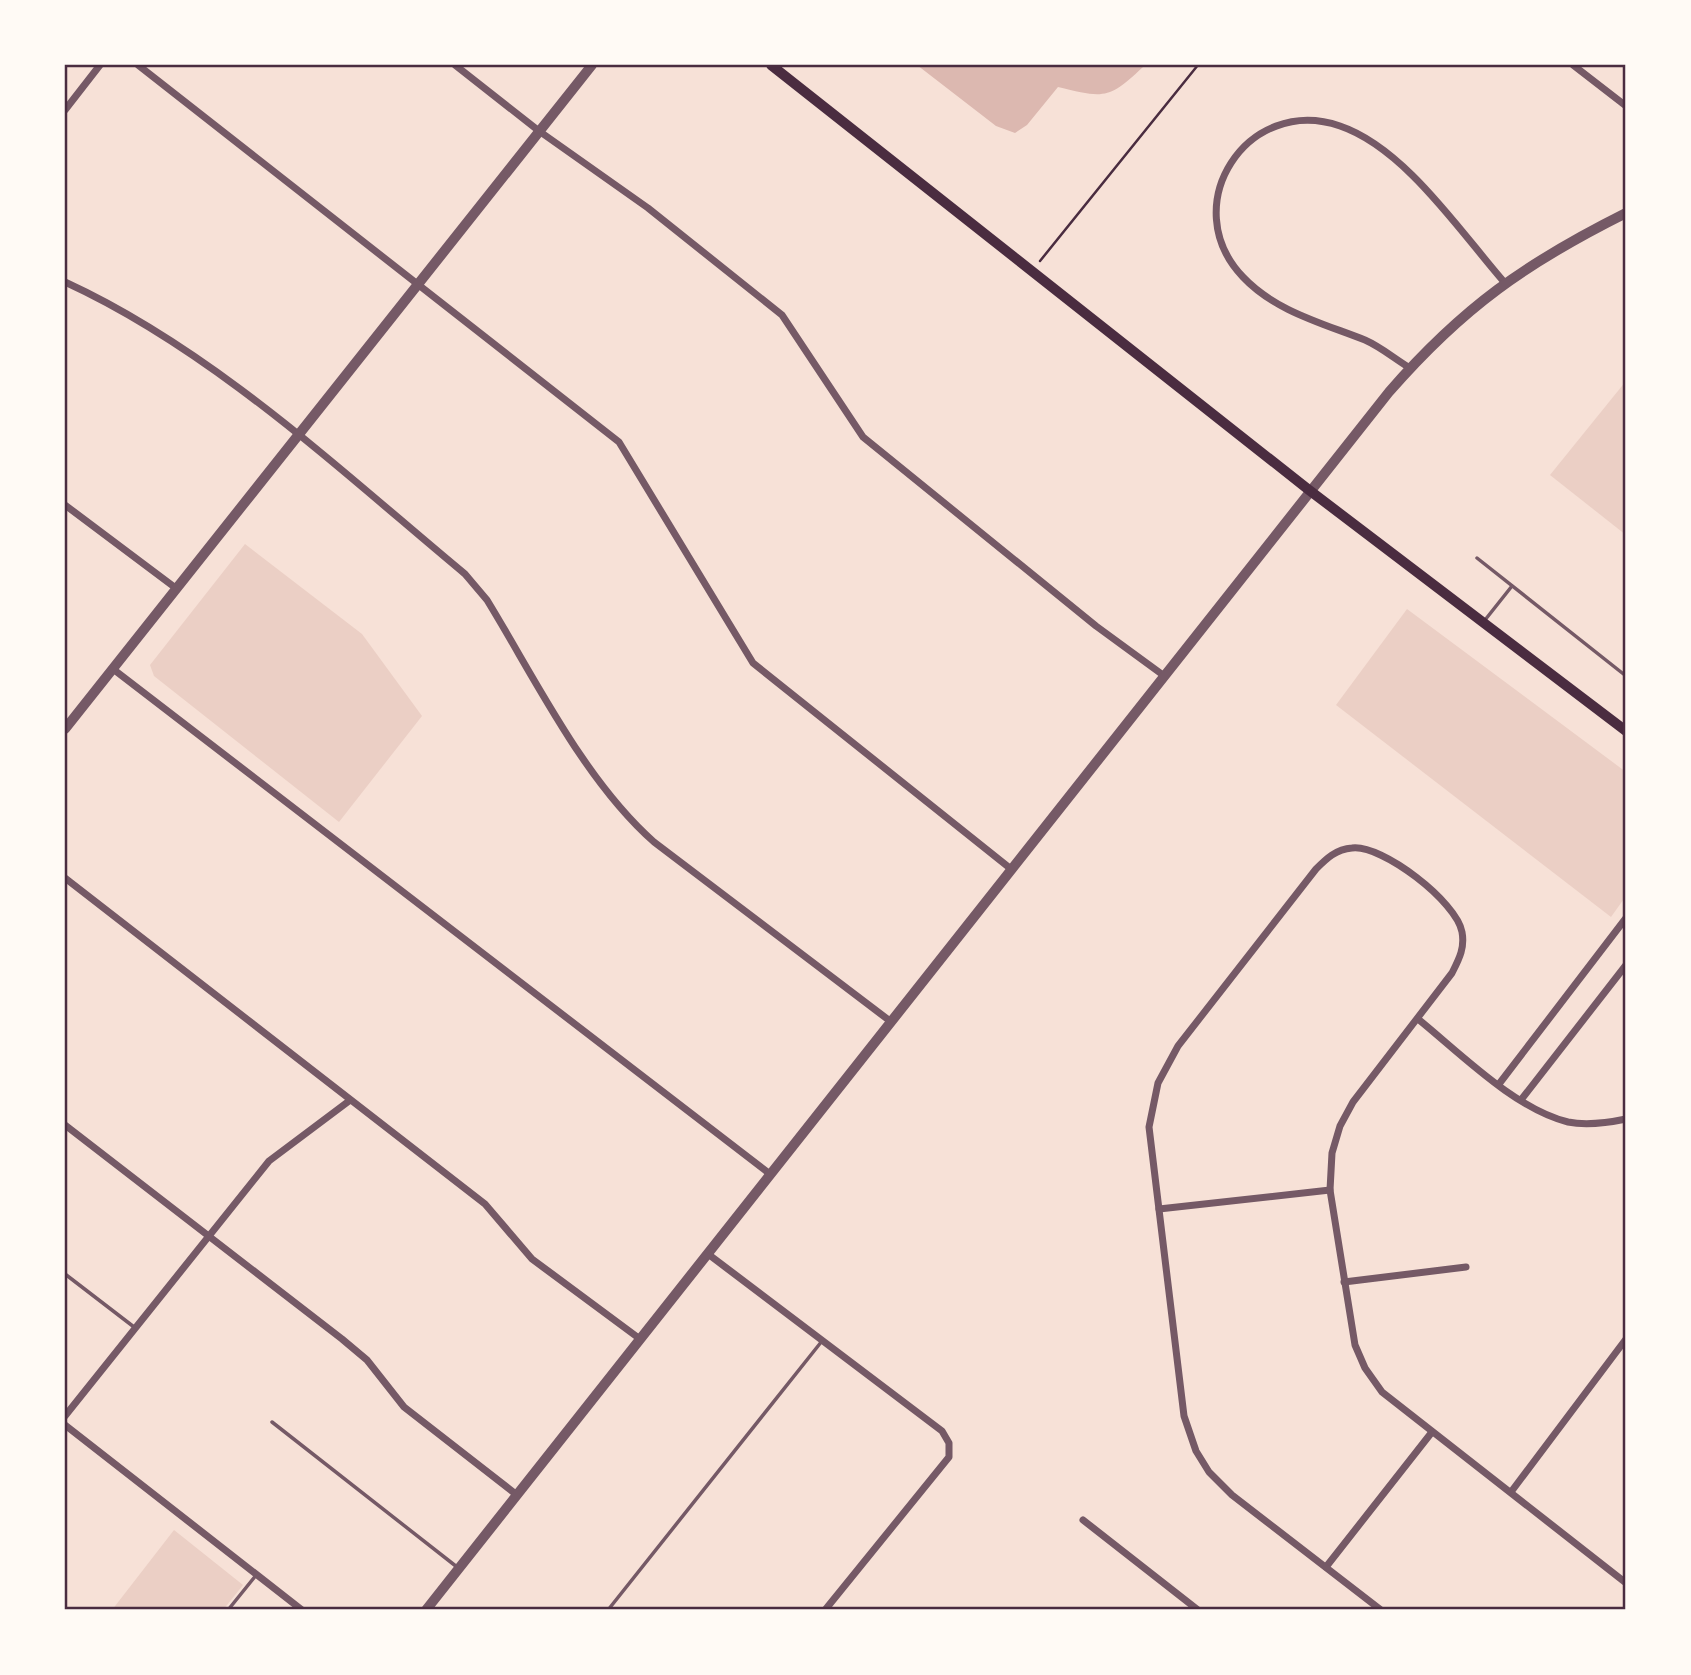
<svg xmlns="http://www.w3.org/2000/svg" width="1691" height="1675" font-family="'Source Sans 3',sans-serif">
  <style>
    .green { fill: #ebcfc5 }
    .water { fill: #dcb8b0 }
    .lines { fill: none; stroke-linecap: round; stroke-linejoin: round }
    .path { stroke: #4a2c40; stroke-width: 2.5 }
    .service { stroke: #755966; stroke-width: 3.5 }
    .minor { stroke: #755966; stroke-width: 7 }
    .tertiary { stroke: #755966; stroke-width: 10 }
    .secondary { stroke: #4a2c40; stroke-width: 10 }
    .neatline { fill: none; stroke: #4a2c40; stroke-width: 2.5 }
  </style>
  <rect width="100%" height="100%" fill="#f7e1d7"/>
  <!-- green -->
  <g class="green">
    <path d="M1626 381V535L1550 475Z"/>
    <path d="M245 544 362 634 422 716 339 822 154 676 150 665Z"/>
    <path d="M1407 609 1626 772V896L1611 917 1336 705Z"/>
    <path d="M174 1530 243 1585 223 1610H112Z"/>
  </g>
  <!-- water -->
  <path class="water" d="M917 65H1142L1143 67C1108 100 1104 98 1058 87L1027 125 1015 133 996 126Z"/>
  <g class="lines">
    <!-- path -->
    <path class="path" d="M1040 261 1198 65"/>
    <!-- service -->
    <g class="service">
      <path d="M1477 558 1626 676"/>
      <path d="M1485 620 1512 586"/>
      <path d="M65 1274 134 1327"/>
      <path d="M272 1422 457 1567"/>
      <path d="M228 1610 257 1574"/>
      <path d="M608 1610 822 1341"/>
    </g>
    <!-- minor -->
    <g class="minor">
      <path d="M138 65 619 442 753 663 1011 869"/>
      <path d="M455 65 539 131 648 208 782 315 863 437 1096 626 1163 675"/>
      <path d="M1573 65 1626 106"/>
      <path d="M65 110 100 65"/>
      <path d="M65 282C213 350 341 471 465 574L487 600C536 680 584 780 654 842L890 1021"/>
      <path d="M1410 368C1395 359 1381 347 1365 340 1322 323 1275 311 1243 277 1175 206 1247 94 1340 126 1405 148 1461 233 1505 283"/>
      <path d="M65 505 177 589"/>
      <path d="M113 669 770 1174"/>
      <path d="M65 878 485 1204 532 1259 640 1339"/>
      <path d="M1418 1019C1460 1053 1515 1109 1568 1122 1587 1126 1607 1123 1626 1119"/>
      <path d="M1499 1084 1626 918"/>
      <path d="M1521 1100 1626 965"/>
      <path d="M65 1125 342 1339 367 1360 404 1407 517 1495"/>
      <path d="M1159 1209 1330 1190"/>
      <path d="M708 1254 942 1431 949 1443V1457L825 1610"/>
      <path d="M1344 1282 1466 1267"/>
      <path d="M65 1416 269 1161 349 1101"/>
      <path d="M65 1425 302 1610"/>
      <path d="M1511 1492 1626 1339"/>
      <path d="M1083 1520 1198 1610"/>
      <path d="M1326 1567 1432 1432"/>
      <path d="M1381 1610 1232 1495 1209 1472 1196 1451 1184 1416 1149 1127 1158 1083 1178 1046 1316 869C1326 859 1336 849 1352 848 1382 844 1457 902 1462 932 1465 948 1459 959 1452 973L1353 1102 1340 1126 1332 1153 1330 1190 1355 1345 1365 1368 1382 1392 1626 1583"/>
    </g>
    <!-- tertiary -->
    <g class="tertiary">
      <path d="M65 729 592 65"/>
      <path d="M426 1610 1389 392C1463 307 1526 263 1626 213"/>
    </g>
    <!-- secondary -->
    <path class="secondary" d="M771 65 1309 490 1626 731"/>
  </g>
  <!-- border -->
  <rect width="1691" height="1675" fill="none" stroke="#fffaf5" stroke-width="133"/>
  <rect x="66" y="66" width="1558" height="1542" class="neatline"/>
</svg>
